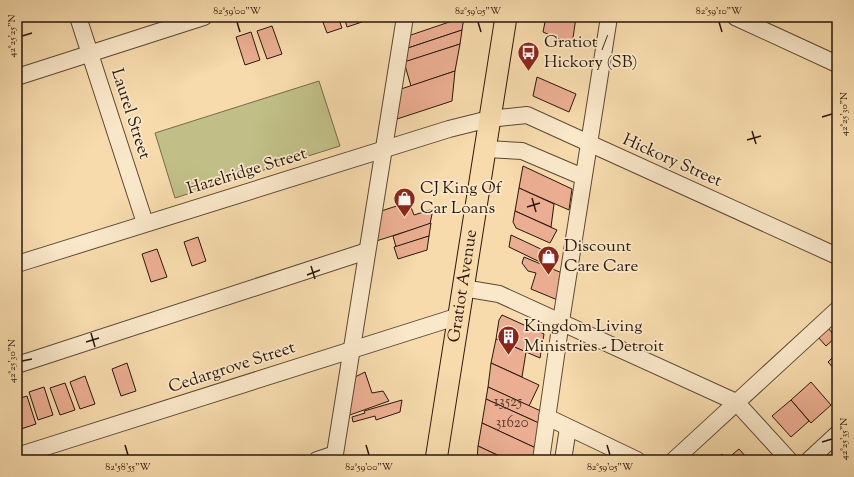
<svg xmlns="http://www.w3.org/2000/svg" width="854" height="477" font-family="'Sorts Mill Goudy',serif">
  <style>
    .green { fill: #c1bf87; stroke: #766b49 }
    .building { fill: #ecae92; stroke: #2a170b }
    .lines { fill: none; stroke-linecap: round; stroke-linejoin: round }
    .minor-casing { stroke: #5d4834; stroke-width: 18 }
    .major-casing { stroke: #2a170b; stroke-width: 23 }
    .minor { stroke: #fae8ca; stroke-width: 16 }
    .major { stroke: #f7dbad; stroke-width: 21 }
    .ticks { fill: none; stroke: #2a170b; stroke-width: 1.5 }
    .labels { text-anchor: middle; dominant-baseline: central; stroke-width: 3.5; stroke-linejoin: round; paint-order: stroke }
    .number-label { font-size: 15px; fill: #5a3d2d }
    .poi-label { font-size: 17px; fill: #2a170b; stroke: #fae8ca; text-anchor: start }
    .street-label { font-size: 17px; fill: #2a170b; stroke: #fae8ca }
    .neatline { fill: none; stroke: #2a170b; stroke-width: 1.5 }
    .ticks-label { font-size: 10px; text-anchor: middle; fill: #2a170b }
  </style>
  <rect width="100%" height="100%" fill="#f7dbad"/>
  <filter id="stains"><feTurbulence type="fractalNoise" baseFrequency=".005" numOctaves="4"/><feColorMatrix values="0 0 0 0 .2 0 0 0 0 .09 0 0 0 0 .02 0 0 0 .5 -.17"/></filter>
  <radialGradient id="worn" r=".72"><stop offset=".6" stop-color="#630" stop-opacity="0"/><stop offset="1" stop-color="#630" stop-opacity=".3"/></radialGradient>
  <!-- green -->
  <path class="green" d="M319 81 340 146 175 198 155 133Z"/>
  <!-- building -->
  <g class="building">
    <path d="M321 17H338L342 28 327 33Z"/>
    <path d="M344 17H361L362 22 347 27Z"/>
    <path d="M367 17H378L368 20Z"/>
    <path d="M464 17 462 30 402 50 405 37Z"/>
    <path d="M546 17H576L572 45 543 32Z"/>
    <path d="M272 26 282 54 267 59 257 31Z"/>
    <path d="M462 30 460 44 405 62 402 50Z"/>
    <path d="M251 32 260 60 245 65 236 37Z"/>
    <path d="M460 44 455 71 411 86 404 62Z"/>
    <path d="M455 71 452 101 394 120 398 90Z"/>
    <path d="M537 77 576 94 569 112 533 96Z"/>
    <path d="M523 166 572 189 569 210 519 188Z"/>
    <path d="M519 188 554 204 551 227 515 211Z"/>
    <path d="M409 202 414 215 433 209 430 224 373 242 378 212Z"/>
    <path d="M515 211 557 230 550 243 516 228 513 222Z"/>
    <path d="M431 223 429 236 396 247 393 236Z"/>
    <path d="M511 235 545 251 540 262 509 247Z"/>
    <path d="M429 236 427 250 398 259 394 247Z"/>
    <path d="M198 237 206 261 192 266 184 242Z"/>
    <path d="M157 249 167 277 151 282 142 254Z"/>
    <path d="M524 257 562 273 559 280 563 282 560 301 531 289 536 273 528 271 522 263Z"/>
    <path d="M502 315 544 334 540 358 496 339 499 320Z"/>
    <path d="M827 327 836 337 826 346 817 336Z"/>
    <path d="M496 339 526 352 522 377 491 363Z"/>
    <path d="M837 353V372L828 362Z"/>
    <path d="M127 363 136 391 121 396 112 369Z"/>
    <path d="M491 363 539 385 529 406 488 387Z"/>
    <path d="M365 372 372 393 383 391 389 401 347 416 353 378Z"/>
    <path d="M85 376 95 404 80 409 70 382Z"/>
    <path d="M811 382 831 405 811 423 791 400Z"/>
    <path d="M65 383 75 410 60 415 50 388Z"/>
    <path d="M44 387 53 415 38 420 29 392Z"/>
    <path d="M488 387 543 412 541 424 486 399Z"/>
    <path d="M27 396 36 424 21 429 17 416V399Z"/>
    <path d="M486 399 541 424 538 449 482 423Z"/>
    <path d="M402 400 400 412 376 420 375 416 353 422 352 417 365 413 364 411Z"/>
    <path d="M791 400 809 421 791 437 772 416Z"/>
    <path d="M482 423 538 449 536 460H508L478 446Z"/>
    <path d="M478 446 508 460H477Z"/>
    <path d="M739 449 749 460H715L722 454 727 459Z"/>
  </g>
  <g class="lines">
    <defs>
      <g id="minor">
        <path d="M78 17 145 223"/>
        <path d="M735 17 837 64"/>
        <path d="M17 77 204 17"/>
        <path d="M485 149 522 151 576 174"/>
        <path d="M17 264 449 129 489 119 527 115 837 256"/>
        <path d="M463 288 499 294 736 402 789 460"/>
        <path d="M17 365 367 251"/>
        <path d="M547 417 637 460"/>
        <path d="M17 456 459 316"/>
        <path d="M317 460 335 454"/>
        <path d="M334 460 405 17"/>
        <path d="M541 460 561 321 609 17"/>
        <path d="M563 460 568 428"/>
        <path d="M674 460 837 310"/>
        <path d="M809 460 837 434"/>
      </g>
      <g id="major">
        <path id="s1" d="M436 460 506 17"/>
      </g>
    </defs>
    <!-- minor casing -->
    <use href="#minor" class="minor-casing"/>
    <!-- major casing -->
    <use href="#major" class="major-casing"/>
    <!-- minor -->
    <use href="#minor" class="minor"/>
    <!-- major -->
    <use href="#major" class="major"/>
  </g>
  <!-- ticks -->
  <path class="ticks" d="M237 22 240 32M478 22 481 32M719 22 722 32M22 36 32 33M822 117 832 114M752 131 756 144M747 140 761 136M532 198 536 212M527 207 540 203M311 266 315 279M307 275 320 270M91 333 95 347M86 342 99 338M22 361 32 359M822 442 832 439M125 445 128 455M366 445 369 455M607 445 610 455"/>
  <!-- icons -->
  <defs>
    <symbol id="bus-pin" viewBox="-11 -11 22 30"><path d="M0 17L-7.5 6A9.5 9.5 0 1 1 7.5 6Z" fill="#8f2418" stroke="#fae8ca"/><path d="M-5-6H5V4H4V6H2V4H-2V6H-4V4H-5ZM-3.5-4V0h7V-4ZM-3.5 1.2v1.5H-2V1.2ZM2 1.2v1.5H3.5V1.2Z" fill="#fff"/></symbol>
    <symbol id="shop-pin" viewBox="-11 -11 22 30"><path d="M0 17L-7.5 6A9.5 9.5 0 1 1 7.5 6Z" fill="#8f2418" stroke="#fae8ca"/><path d="M-5-2.5h2.3a2.7 3.5 0 0 1 5.4 0H5L5.5 6h-11ZM-1.5-2.5h3a1.5 2.3 0 0 0-3 0Z" fill="#fff"/></symbol>
    <symbol id="building-pin" viewBox="-11 -11 22 30"><path d="M0 17L-7.5 6A9.5 9.5 0 1 1 7.5 6Z" fill="#8f2418" stroke="#fae8ca"/><path d="M-4-6H4V6H1V3H-1V6H-4ZM-2.5-4.3h1.7v1.8h-1.7ZM.8-4.3h1.7v1.8H.8ZM-2.5-1h1.7V.8h-1.7ZM.8-1h1.7V.8H.8Z" fill="#fff"/></symbol>
  </defs>
  <g fill-rule="evenodd">
    <use href="#bus-pin" x="516" y="40" width="25" height="34"/>
    <use href="#shop-pin" x="392" y="186" width="25" height="34"/>
    <use href="#shop-pin" x="536" y="244" width="25" height="34"/>
    <use href="#building-pin" x="496" y="324" width="25" height="34"/>
  </g>
  <g class="labels">
    <!-- number labels -->
    <g class="number-label">
      <text x="508" y="402">13525</text>
      <text x="512" y="423">31620</text>
    </g>
    <!-- poi labels -->
    <g class="poi-label">
      <text x="544" y="43">Gratiot /<tspan x="544" dy="20">Hickory (SB)</tspan></text>
      <text x="420" y="189">CJ King Of<tspan x="420" dy="20">Car Loans</tspan></text>
      <text x="564" y="247">Discount<tspan x="564" dy="20">Care Care</tspan></text>
      <text x="524" y="327">Kingdom Living<tspan x="524" dy="20">Ministries - Detroit</tspan></text>
    </g>
    <!-- street labels -->
    <g class="street-label">
      <text transform="translate(130 114) rotate(72)">Laurel Street</text>
      <text transform="translate(672 161) rotate(24)">Hickory Street</text>
      <text transform="translate(247 172) rotate(-17)">Hazelridge Street</text>
      <text stroke="none"><textPath href="#s1" startOffset="176">Gratiot Avenue</textPath></text>
      <text transform="translate(232 368) rotate(-18)">Cedargrove Street</text>
    </g>
  </g>
  <!-- margin -->
  <rect width="854" height="477" fill="none" stroke="#f7dbad" stroke-width="44"/>
  <rect x="22" y="22" width="810" height="433" class="neatline"/>
  <g class="ticks-label">
    <text x="237" y="14">82°59'00"W</text>
    <text x="478" y="14">82°59'05"W</text>
    <text x="719" y="14">82°59'10"W</text>
    <text transform="translate(11 36) rotate(-90)" y="4">42°25'25"N</text>
    <text transform="translate(843 114) rotate(-90)" y="4">42°25'30"N</text>
    <text transform="translate(11 361) rotate(-90)" y="4">42°25'30"N</text>
    <text transform="translate(843 439) rotate(-90)" y="4">42°25'35"N</text>
    <text x="128" y="470">82°58'55"W</text>
    <text x="369" y="470">82°59'00"W</text>
    <text x="610" y="470">82°59'05"W</text>
  </g>
  <rect width="100%" height="100%" filter="url(#stains)"/>
  <rect width="100%" height="100%" fill="url(#worn)"/>
</svg>
